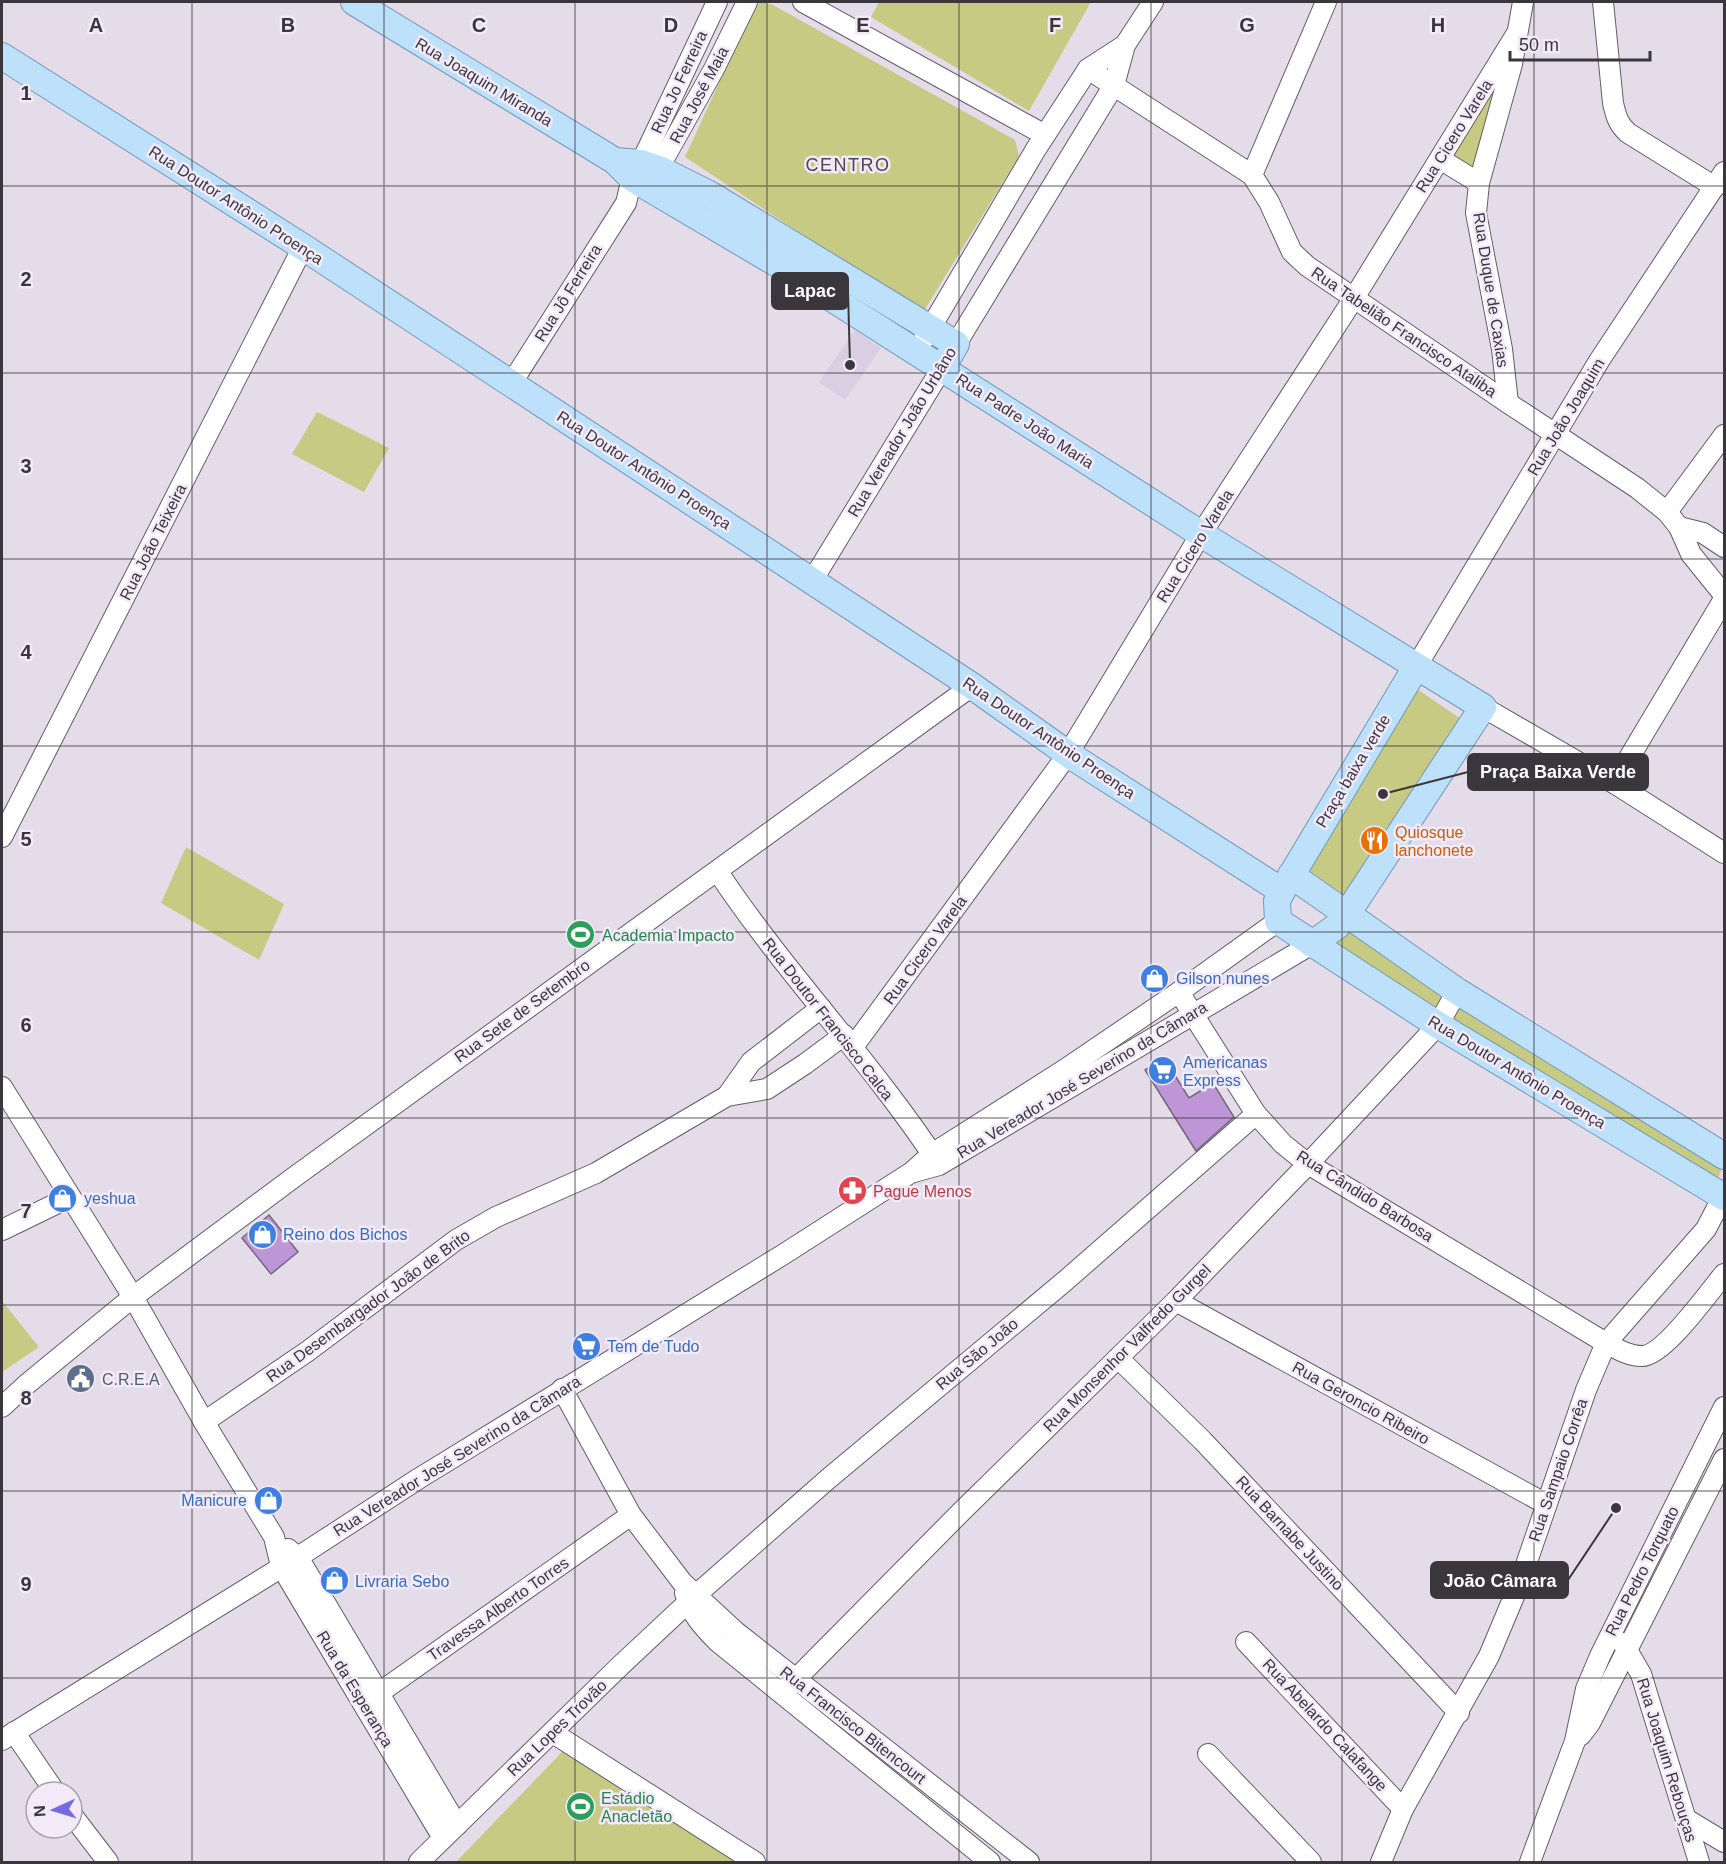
<svg xmlns="http://www.w3.org/2000/svg" width="1726" height="1864" font-family="Arial,sans-serif">
  <style>
    .medical { fill: #dacee2 }
    .green { fill: #c7ca83 }
    .building { fill: #be95d7; stroke: #716976; stroke-width: 1.5 }
    .lines { fill: none; stroke-linecap: round; stroke-linejoin: round }
    .minor-casing { stroke: #645c69; stroke-width: 22 }
    .major-casing { stroke: #7397b7; stroke-width: 28 }
    .minor { stroke: #fff; stroke-width: 20 }
    .major { stroke: #bde0fb; stroke-width: 26 }
    .grid { fill: none; stroke: #3a373c; stroke-width: 1.5; stroke-opacity: 0.55 }
    .labels { text-anchor: middle; dominant-baseline: central; stroke-width: 5; stroke-linejoin: round; paint-order: stroke }
    .street-label { font-size: 16px; fill: #3a373c; stroke: #f2eaf8 }
    .food-label { font-size: 16px; fill: #c56008; stroke: #f2eaf8; text-anchor: start }
    .leisure-label { font-size: 16px; fill: #27864d; stroke: #f2eaf8; text-anchor: start }
    .shop-label { font-size: 16px; fill: #366cbe; stroke: #f2eaf8; text-anchor: start }
    .health-label { font-size: 16px; fill: #be3a42; stroke: #f2eaf8; text-anchor: start }
    .service-label { font-size: 16px; fill: #4e5e75; stroke: #f2eaf8; text-anchor: start }
    .neighbourhood-label { font-size: 18px; letter-spacing: 1.5px; fill: #4e4753; stroke: #f2eaf8 }
    .grid-label { font-size: 20px; text-anchor: middle; font-weight: bold; fill: #3a373c; stroke: #f2eaf8; stroke-width: 5; stroke-linejoin: round; paint-order: stroke }
    .leader { fill: none; stroke: #3a373c; stroke-width: 2 }
    .callout-dot { fill: #3a373c; stroke: #f2eaf8; stroke-width: 2 }
    .callout { fill: #3a373c; stroke: #3a373c; stroke-width: 2 }
    .callout-label { font-size: 18px; text-anchor: middle; font-weight: bold; fill: #fff }
  </style>
  <rect width="100%" height="100%" fill="#e5dcea"/>
  <!-- medical -->
  <path class="medical" d="M855 330 881 348 845 400 819 382Z"/>
  <!-- green -->
  <g class="green">
    <path d="M761 2 773 5 1015 140 1019 156 922 314 685 157 753 9Z"/>
    <path d="M879 2H1091L1029 111 871 17Z"/>
    <path d="M1508 57 1478 176 1451 156Z"/>
    <path d="M317 412 389 448 364 492 292 454Z"/>
    <path d="M1417 689 1461 719 1349 898 1307 869Z"/>
    <path d="M186 847 284 904 259 960 161 903Z"/>
    <path d="M1347 928 1724 1163 1716 1183 1326 945Z"/>
    <path d="M2 1301 39 1347 2 1372Z"/>
    <path d="M563 1751 737 1862H456Z"/>
  </g>
  <!-- building -->
  <g class="building">
    <path d="M1164 1058 1189 1098 1213 1083 1234 1117 1196 1151 1145 1070Z"/>
    <path d="M269 1215 298 1252 271 1274 242 1238Z"/>
  </g>
  <g class="lines">
    <defs>
      <g id="minor">
        <path d="M803 2 1045 135"/>
        <path d="M1603 2 1613 103C1616 116 1618 124 1628 133L1715 187"/>
        <path d="M1088 69 1252 175 1269 202 1292 252 1307 266 1508 403 1637 488 1667 512 1679 527 1691 554 1724 595"/>
        <path d="M1440 159 1479 183"/>
        <path d="M1252 175 1326 2"/>
        <path d="M652 180 714 69 747 2"/>
        <path d="M924 339 1036 149 1088 69 1125 45"/>
        <path d="M956 344 1114 85 1125 45 1153 2"/>
        <path d="M511 384 626 203 632 178 641 163 717 2"/>
        <path d="M1508 403 1502 349 1476 213 1479 183 1512 64 1523 2"/>
        <path d="M1667 512 1724 435"/>
        <path d="M1679 527 1703 533 1724 547"/>
        <path d="M812 581 942 368"/>
        <path d="M1416 667 1599 361 1724 172"/>
        <path d="M1483 707 1614 783 1724 853"/>
        <path d="M1614 783 1724 599"/>
        <path d="M2 837 303 247"/>
        <path d="M718 872C785 973 871 1061 938 1163"/>
        <path d="M1179 992 1256 1114 1283 1144 1308 1164 1606 1343C1617 1349 1629 1356 1642 1356 1664 1356 1709 1292 1724 1274"/>
        <path d="M853 1047 1068 754 1201 534 1354 298 1517 33"/>
        <path d="M2 1087 133 1297 204 1422 274 1537 281 1566 443 1838"/>
        <path d="M727 1096 751 1062 821 1008"/>
        <path d="M914 1172 939 1165 1312 944"/>
        <path d="M2 1230 70 1197"/>
        <path d="M1176 1301 1546 1504"/>
        <path d="M1118 1358 1203 1441 1459 1713"/>
        <path d="M562 1389 631 1515 682 1582 736 1632 1029 1862"/>
        <path d="M2 1407 27 1384 133 1297 297 1175 972 686"/>
        <path d="M204 1422 308 1351 456 1240 496 1217 596 1173 727 1096 767 1089 805 1064 844 1035"/>
        <path d="M288 1549 298 1557 457 1825"/>
        <path d="M685 1593C691 1614 703 1627 718 1642L990 1862"/>
        <path d="M1246 1642 1403 1809"/>
        <path d="M1623 1643 1641 1674 1699 1862"/>
        <path d="M782 1693 959 1514 1176 1301 1308 1164 1438 1025 1457 991"/>
        <path d="M369 1700 631 1515"/>
        <path d="M14 1732 55 1792"/>
        <path d="M553 1733 755 1862"/>
        <path d="M1581 1735 1590 1723 1724 1459"/>
        <path d="M2 1740 298 1557 418 1479 784 1254 912 1172 932 1154 1064 1070 1179 992 1278 921"/>
        <path d="M1208 1754 1311 1862"/>
        <path d="M72 1815 108 1862"/>
        <path d="M1686 1819 1724 1842"/>
        <path d="M419 1862 621 1665 697 1594 828 1479 1065 1281 1256 1114"/>
        <path d="M1381 1862 1403 1809 1489 1656 1520 1582 1586 1390 1606 1343 1706 1229 1724 1194"/>
        <path d="M1530 1862 1575 1741 1586 1689 1600 1656 1724 1407"/>
      </g>
      <g id="major">
        <path d="M354 2 615 161 632 178 786 269 1201 534 1483 707 1347 914 1337 926 1312 944"/>
        <path d="M2 56 303 247 972 686 1068 754 1282 891"/>
        <path d="M615 161 641 163 659 169 711 195 956 344 942 368"/>
        <path d="M1416 667 1282 891 1277 901 1278 921 1438 1025 1724 1197"/>
        <path d="M1291 875 1457 991 1724 1156"/>
      </g>
    </defs>
    <!-- minor casing -->
    <use href="#minor" class="minor-casing"/>
    <!-- major casing -->
    <use href="#major" class="major-casing"/>
    <!-- minor -->
    <use href="#minor" class="minor"/>
    <!-- major -->
    <use href="#major" class="major"/>
  </g>
  <!-- grid -->
  <path class="grid" d="M192 2V1862M384 2V1862M575 2V1862M767 2V1862M959 2V1862M1151 2V1862M1342 2V1862M1534 2V1862M2 186H1724M2 373H1724M2 559H1724M2 746H1724M2 932H1724M2 1118H1724M2 1305H1724M2 1491H1724M2 1678H1724"/>
  <!-- icons -->
  <defs>
    <symbol id="restaurant-disc" viewBox="-11 -11 22 22"><circle r="9.5" fill="#e8710a" stroke="#f2eaf8"/><path d="M-5-6h1v4h1v-4h1v4h1v-4h1v5L-1.5 .5V6h-2V.5L-5-1ZM5-6V6H3V1.5H1.5Q1.5-4 5-6Z" fill="#fff"/></symbol>
    <symbol id="stadium-disc" viewBox="-11 -11 22 22"><circle r="9.5" fill="#2e9e5b" stroke="#f2eaf8"/><path d="M0-5a6.5 5 0 1 0 0 10a6.5 5 0 1 0 0-10ZM-3.5-1.8h7v3.6h-7Z" fill="#fff"/></symbol>
    <symbol id="shop-disc" viewBox="-11 -11 22 22"><circle r="9.5" fill="#3f7fe0" stroke="#f2eaf8"/><path d="M-5-2.5h2.3a2.7 3.5 0 0 1 5.4 0H5L5.5 6h-11ZM-1.5-2.5h3a1.5 2.3 0 0 0-3 0Z" fill="#fff"/></symbol>
    <symbol id="supermarket-disc" viewBox="-11 -11 22 22"><circle r="9.5" fill="#3f7fe0" stroke="#f2eaf8"/><path d="M-6-5.5h2.5l.6 2H6L4.5 2H-2.5L-4.4-4H-6ZM-1.5 3.2a1.3 1.3 0 1 0 .1 0ZM3 3.2a1.3 1.3 0 1 0 .1 0Z" fill="#fff"/></symbol>
    <symbol id="pharmacy-disc" viewBox="-11 -11 22 22"><circle r="9.5" fill="#e0444e" stroke="#f2eaf8"/><path d="M-2-6h4v4h4v4h-4v4h-4v-4h-4v-4h4Z" fill="#fff"/></symbol>
    <symbol id="civic-disc" viewBox="-11 -11 22 22"><circle r="9.5" fill="#5c6f8a" stroke="#f2eaf8"/><path d="M-.6-6.5H3V-4.5H.6V-3L4-1V1h2V6H-6V1h2V-1L-.6-3ZM-1.2 2.5V6h2.4V2.5Z" fill="#fff"/></symbol>
  </defs>
  <g fill-rule="evenodd">
    <use href="#restaurant-disc" x="1358" y="824" width="33" height="33"/>
    <use href="#stadium-disc" x="564" y="918" width="33" height="33"/>
    <use href="#shop-disc" x="1138" y="962" width="33" height="33"/>
    <use href="#supermarket-disc" x="1146" y="1054" width="33" height="33"/>
    <use href="#pharmacy-disc" x="836" y="1174" width="33" height="33"/>
    <use href="#shop-disc" x="46" y="1182" width="33" height="33"/>
    <use href="#shop-disc" x="246" y="1218" width="33" height="33"/>
    <use href="#supermarket-disc" x="570" y="1330" width="33" height="33"/>
    <use href="#civic-disc" x="64" y="1362" width="33" height="33"/>
    <use href="#shop-disc" x="252" y="1484" width="33" height="33"/>
    <use href="#shop-disc" x="318" y="1564" width="33" height="33"/>
    <use href="#stadium-disc" x="564" y="1790" width="33" height="33"/>
  </g>
  <g class="labels">
    <!-- street labels -->
    <g class="street-label">
      <text transform="translate(484 82) rotate(31)">Rua Joaquim Miranda</text>
      <text transform="translate(679 82) rotate(-65)">Rua Jo Ferreira</text>
      <text transform="translate(699 95) rotate(-62)">Rua José Maia</text>
      <text transform="translate(1454 136) rotate(-58)">Rua Cicero Varela</text>
      <text transform="translate(236 205) rotate(33)">Rua Doutor Antônio Proença</text>
      <text transform="translate(1491 290) rotate(81)">Rua Duque de Caxias</text>
      <text transform="translate(568 293) rotate(-58)">Rua Jô Ferreira</text>
      <text transform="translate(1404 332) rotate(34)">Rua Tabelião Francisco Ataliba</text>
      <text transform="translate(1566 417) rotate(-59)">Rua João Joaquim</text>
      <text transform="translate(1025 421) rotate(33)">Rua Padre João Maria</text>
      <text transform="translate(902 432) rotate(-59)">Rua Vereador João Urbâno</text>
      <text transform="translate(644 470) rotate(33)">Rua Doutor Antônio Proença</text>
      <text transform="translate(153 542) rotate(-63)">Rua João Teixeira</text>
      <text transform="translate(1195 546) rotate(-58)">Rua Cicero Varela</text>
      <text transform="translate(1049 738) rotate(34)">Rua Doutor Antônio Proença</text>
      <text transform="translate(1353 771) rotate(-59)">Praça baixa verde</text>
      <text transform="translate(925 950) rotate(-54)">Rua Cicero Varela</text>
      <text transform="translate(522 1011) rotate(-36)">Rua Sete de Setembro</text>
      <text transform="translate(828 1019) rotate(52)">Rua Doutor Francisco Calca</text>
      <text transform="translate(1517 1072) rotate(31)">Rua Doutor Antônio Proença</text>
      <text transform="translate(1082 1080) rotate(-31)">Rua Vereador José Severino da Câmara</text>
      <text transform="translate(1365 1196) rotate(32)">Rua Cândido Barbosa</text>
      <text transform="translate(368 1306) rotate(-36)">Rua Desembargador João de Brito</text>
      <text transform="translate(1127 1348) rotate(-45)">Rua Monsenhor Valfredo Gurgel</text>
      <text transform="translate(977 1354) rotate(-40)">Rua São João</text>
      <text transform="translate(1361 1403) rotate(29)">Rua Geroncio Ribeiro</text>
      <text transform="translate(457 1456) rotate(-32)">Rua Vereador José Severino da Câmara</text>
      <text transform="translate(1558 1470) rotate(-71)">Rua Sampaio Corrêa</text>
      <text transform="translate(1290 1533) rotate(47)">Rua Barnabe Justino</text>
      <text transform="translate(1642 1571) rotate(-63)">Rua Pedro Torquato</text>
      <text transform="translate(498 1609) rotate(-35)">Travessa Alberto Torres</text>
      <text transform="translate(355 1689) rotate(59)">Rua da Esperança</text>
      <text transform="translate(853 1725) rotate(38)">Rua Francisco Bitencourt</text>
      <text transform="translate(1325 1725) rotate(47)">Rua Abelardo Calafange</text>
      <text transform="translate(557 1728) rotate(-44)">Rua Lopes Trovão</text>
      <text transform="translate(1667 1760) rotate(73)">Rua Joaquim Rebouças</text>
    </g>
    <!-- food labels -->
    <g class="food-label">
      <text x="1395" y="832">Quiosque<tspan x="1395" dy="18">lanchonete</tspan></text>
    </g>
    <!-- leisure labels -->
    <g class="leisure-label">
      <text x="602" y="935">Academia Impacto</text>
      <text x="601" y="1798">Estádio<tspan x="601" dy="18">Anacletão</tspan></text>
    </g>
    <!-- shop labels -->
    <g class="shop-label">
      <text x="1176" y="978">Gilson nunes</text>
      <text x="1183" y="1062">Americanas<tspan x="1183" dy="18">Express</tspan></text>
      <text x="84" y="1198">yeshua</text>
      <text x="283" y="1234">Reino dos Bichos</text>
      <text x="607" y="1346">Tem de Tudo</text>
      <text x="247" y="1500" text-anchor="end">Manicure</text>
      <text x="355" y="1581">Livraria Sebo</text>
    </g>
    <!-- health labels -->
    <g class="health-label">
      <text x="873" y="1191">Pague Menos</text>
    </g>
    <!-- service labels -->
    <g class="service-label">
      <text x="102" y="1379">C.R.E.A</text>
    </g>
    <!-- neighbourhood labels -->
    <g class="neighbourhood-label">
      <text x="848" y="165">CENTRO</text>
    </g>
  </g>
  <g class="grid-label">
    <text x="96" y="32">A</text>
    <text x="288" y="32">B</text>
    <text x="479" y="32">C</text>
    <text x="671" y="32">D</text>
    <text x="863" y="32">E</text>
    <text x="1055" y="32">F</text>
    <text x="1247" y="32">G</text>
    <text x="1438" y="32">H</text>
    <text x="26" y="100">1</text>
    <text x="26" y="286">2</text>
    <text x="26" y="473">3</text>
    <text x="26" y="659">4</text>
    <text x="26" y="846">5</text>
    <text x="26" y="1032">6</text>
    <text x="26" y="1218">7</text>
    <text x="26" y="1405">8</text>
    <text x="26" y="1591">9</text>
  </g>
  <!-- callouts -->
  <path class="leader" d="M850 365L848 291M1383 794L1468 772M1616 1508L1568 1580"/>
  <g class="callout-dot">
    <circle cx="850" cy="365" r="6"/>
    <circle cx="1383" cy="794" r="6"/>
    <circle cx="1616" cy="1508" r="6"/>
  </g>
  <g class="callout">
    <rect x="772" y="273" width="76" height="36" rx="6"/>
    <rect x="1468" y="754" width="180" height="36" rx="6"/>
    <rect x="1431" y="1562" width="137" height="36" rx="6"/>
  </g>
  <g class="callout-label">
    <text x="810" y="297">Lapac</text>
    <text x="1558" y="778">Praça Baixa Verde</text>
    <text x="1500" y="1587">João Câmara</text>
  </g>
  <!-- border -->
  <rect width="1726" height="1864" fill="none" stroke="#3a373c" stroke-width="6"/>
  <!-- north arrow -->
  <g transform="translate(54 1810) rotate(266)"><circle r="28" fill="#f2eaf8" stroke="#a8a2ad" stroke-width="1.5"/>
  <path d="M0-4.5L10 22L0 15L-10 22Z" fill="#7569e4"/>
  <text y="-9" font-size="16" font-weight="bold" text-anchor="middle" fill="#3a373c">N</text>
  </g>
  <!-- scale -->
  <path d="M1510 51v9h140v-9" fill="none" stroke="#3a373c" stroke-width="3"/>
  <text x="1519" y="51" font-size="18" fill="#3a373c" stroke="#f2eaf8" stroke-width="4.5" paint-order="stroke">50 m</text>
</svg>
